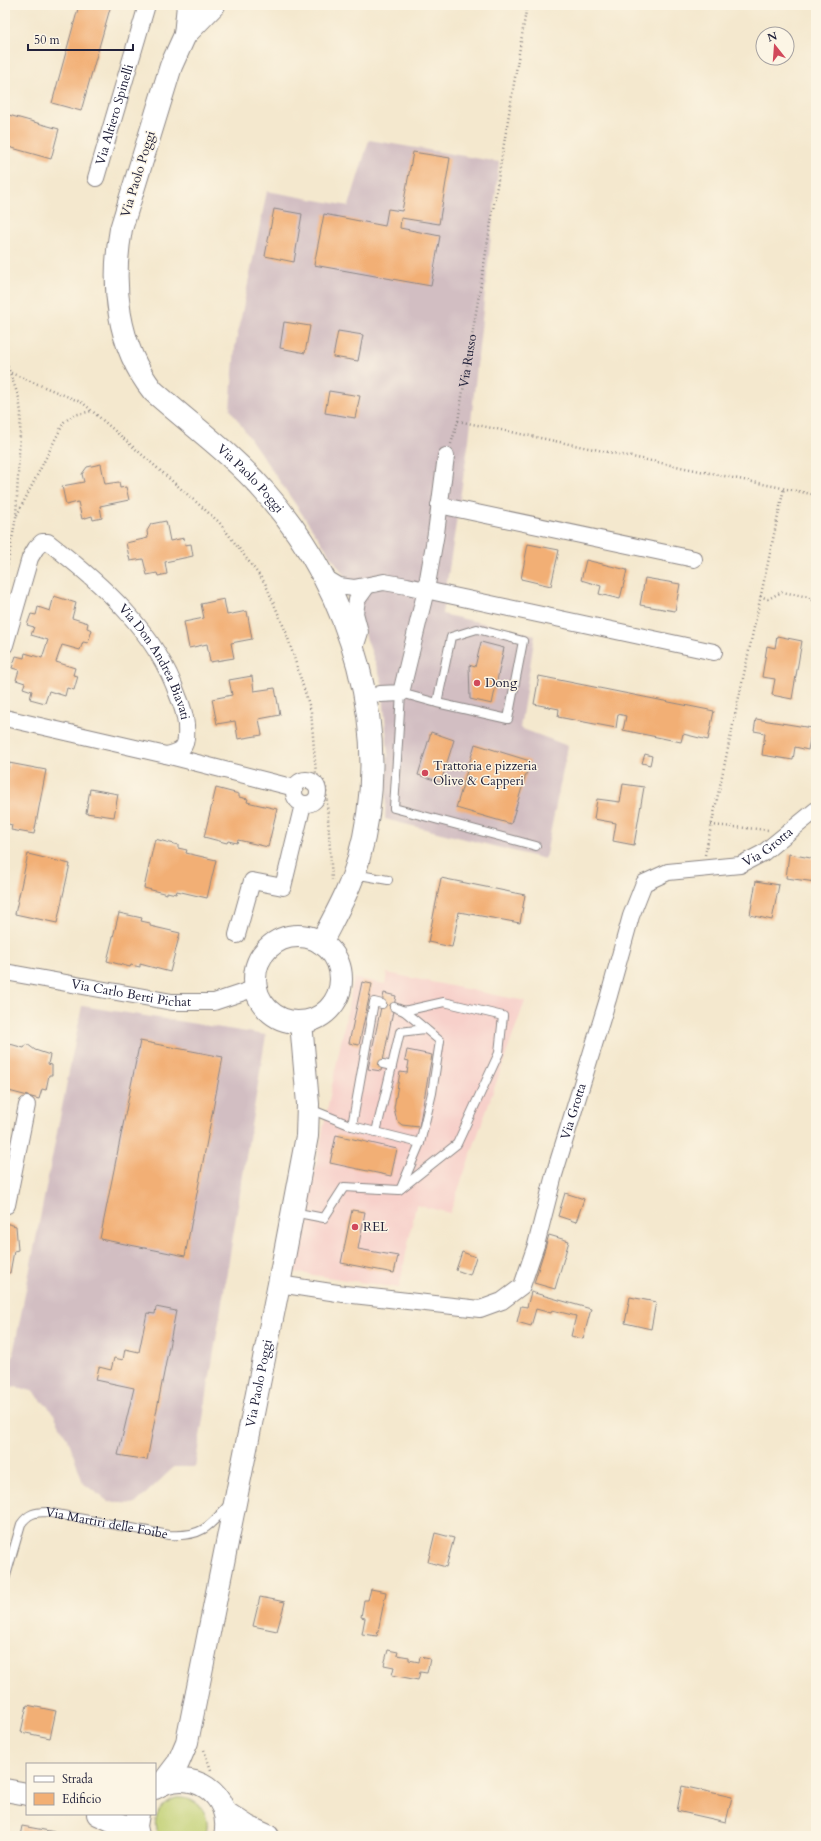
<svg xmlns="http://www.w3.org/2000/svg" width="821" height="1841" font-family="Cardo,serif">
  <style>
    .built { fill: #f7d0ca }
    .industrial { fill: #d2bec2 }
    .green { fill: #c1d073; stroke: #727957 }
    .building { fill: #f2af74 }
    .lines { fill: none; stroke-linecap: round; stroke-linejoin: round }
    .lane-casing { stroke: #8b8584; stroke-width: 10 }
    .street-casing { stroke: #8b8584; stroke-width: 18 }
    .secondary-casing { stroke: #8b8584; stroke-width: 24 }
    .primary-casing { stroke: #8b8584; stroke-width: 24 }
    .path { stroke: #8b8584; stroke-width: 2.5; stroke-dasharray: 1 3; stroke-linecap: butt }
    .lane { stroke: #fff; stroke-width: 8 }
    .street { stroke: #fff; stroke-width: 16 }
    .secondary { stroke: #fff; stroke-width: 22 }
    .primary { stroke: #fff; stroke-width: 22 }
    .poi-dot { fill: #d1495b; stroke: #fcf5e5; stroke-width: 1.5 }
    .labels { text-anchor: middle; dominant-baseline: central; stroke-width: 3; stroke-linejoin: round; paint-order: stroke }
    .street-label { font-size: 13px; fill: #22223b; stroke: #fcf5e5 }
    .poi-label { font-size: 13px; fill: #22223b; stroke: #fcf5e5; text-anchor: start }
  </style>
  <rect width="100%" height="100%" fill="#fcf5e5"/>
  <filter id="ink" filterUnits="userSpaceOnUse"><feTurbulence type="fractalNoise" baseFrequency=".025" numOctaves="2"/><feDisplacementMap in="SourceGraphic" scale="8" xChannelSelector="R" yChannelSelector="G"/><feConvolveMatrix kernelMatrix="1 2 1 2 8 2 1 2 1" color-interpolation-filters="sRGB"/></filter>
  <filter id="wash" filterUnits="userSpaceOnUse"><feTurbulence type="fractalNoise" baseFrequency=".012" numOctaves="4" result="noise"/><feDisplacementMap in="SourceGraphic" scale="16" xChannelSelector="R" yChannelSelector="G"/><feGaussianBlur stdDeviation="0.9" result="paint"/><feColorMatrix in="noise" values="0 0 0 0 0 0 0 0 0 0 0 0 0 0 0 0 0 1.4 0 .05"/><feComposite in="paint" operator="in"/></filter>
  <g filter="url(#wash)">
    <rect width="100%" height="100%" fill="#f4e8ce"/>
    <!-- built -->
    <path class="built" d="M387 973 525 1001 450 1213 416 1205 399 1288 294 1272 354 978 385 984Z"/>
    <!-- industrial -->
    <g class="industrial">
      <path d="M369 140 499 162 469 440 442 614 535 635 520 728 568 746 545 859 385 819 388 754 382 682 344 575 230 409 235 347 267 191 349 206Z"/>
      <path d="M82 1006 266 1035 195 1467H174L135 1504 109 1502 83 1483 70 1444 52 1411 32 1391 7 1385Z"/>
    </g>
    <!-- green -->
    <path class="green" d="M176 1798C198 1796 213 1815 205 1836H158C151 1820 159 1804 176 1798Z"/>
    <g id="blocks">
      <!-- building -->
      <g class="building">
        <path d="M79 5H111L81 111 52 103Z"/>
        <path d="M5 114 59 129 51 159 5 146Z"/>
        <path d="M413 152 450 158 439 224 401 218 400 228 440 236 431 286 314 265 324 214 385 226 388 209 402 211Z"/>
        <path d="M274 209 302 214 294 262 265 256Z"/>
        <path d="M284 322 310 326 305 353 280 348Z"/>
        <path d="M338 331 363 335 358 361 333 357Z"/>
        <path d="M329 391 360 396 355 418 325 413Z"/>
        <path d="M101 464 105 484 119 482 120 488 126 487 129 500 100 506 102 518 93 520 92 516 82 519 78 502 66 505 62 486 84 482 82 474 87 467Z"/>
        <path d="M166 521 170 541 184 538 185 545 191 544 193 556 165 562 167 574 158 576 157 573 147 575 143 559 130 561 126 543 148 538 147 531 151 524Z"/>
        <path d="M528 544 559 550 551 586 521 579Z"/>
        <path d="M586 560 627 570 620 599 599 594 601 586 581 580Z"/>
        <path d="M645 578 680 584 675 611 640 605Z"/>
        <path d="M54 596 76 603 72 618 88 623 87 628 92 630 88 643 83 642 80 650 62 645 56 662 75 668 73 675 78 676 74 690 67 688 65 696 49 691 45 703 30 699 32 691 23 688 25 683 16 680 19 670 12 668 16 656 24 658 25 653 42 658 48 640 31 635 34 627 27 625 31 614 36 615 38 607 50 611Z"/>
        <path d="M224 599 227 615 247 611 252 639 231 643 234 658 210 662 207 644 189 648 184 622 204 618 201 604Z"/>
        <path d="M777 636 802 641 792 699 772 695 775 679 762 677 767 646 775 648Z"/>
        <path d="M481 642 504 648 492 704 470 699 469 665 475 667Z"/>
        <path d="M252 676 254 691 275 688 280 715 259 719 262 735 238 739 235 721 217 724 212 699 232 695 229 680Z"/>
        <path d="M539 676 714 711 708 740 683 734 681 742 623 730 626 716 618 714 616 728 558 717 559 709 534 704Z"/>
        <path d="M756 719 812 728 808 750 795 747 793 760 762 755 765 733 754 731Z"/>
        <path d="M431 732 454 740 441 782 418 775Z"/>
        <path d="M475 744 530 761 511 824 456 808Z"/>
        <path d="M645 754 652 756 650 765 642 763Z"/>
        <path d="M9 763 46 770 34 834 11 830 12 825 5 823V769L8 770Z"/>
        <path d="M623 784 644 787 634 845 613 841 616 823 594 819 597 799 620 802Z"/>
        <path d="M216 788 239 794V797L248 799 247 802 277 809 268 847 238 840 237 843 228 841 227 843 204 837Z"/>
        <path d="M90 789 118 794 114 817 86 813Z"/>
        <path d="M155 839 178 845V848L187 850 186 853 216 860 207 898 177 891 176 894 167 892V894L144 888Z"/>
        <path d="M28 854 70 864 57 923 15 914Z"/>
        <path d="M789 854 816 859V882L786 878Z"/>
        <path d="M441 878 525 895 520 923 459 912 452 947 428 942Z"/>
        <path d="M756 881 779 885 772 920 750 915Z"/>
        <path d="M119 913 142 918 141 921 150 923V926L180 933 170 972 140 964V967L131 965 130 967 107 961Z"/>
        <path d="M362 982 372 984 359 1045 349 1043Z"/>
        <path d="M384 993 396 996 381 1071 368 1069Z"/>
        <path d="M140 1041 223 1057 185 1256 100 1239Z"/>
        <path d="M10 1044 24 1048 27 1044 35 1050 50 1055 48 1064 52 1065V1075H49L46 1090 42 1089 39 1099 5 1090V1054L8 1055Z"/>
        <path d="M407 1050 432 1055 419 1127 402 1125 397 1121 394 1108 400 1072 407 1073 409 1061 405 1060Z"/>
        <path d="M336 1135 397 1149 391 1176 330 1163Z"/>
        <path d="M565 1193 584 1199 576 1222 558 1216Z"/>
        <path d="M352 1210 365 1212 358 1249 398 1256 394 1273 341 1263Z"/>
        <path d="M5 1223 16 1226 18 1250 14 1251 10 1273 5 1272Z"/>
        <path d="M549 1235 569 1241 555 1289 534 1283Z"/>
        <path d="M462 1252 476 1257 470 1275 456 1270Z"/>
        <path d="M531 1292 591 1309 583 1339 571 1336 576 1316 552 1310 551 1313 536 1309 531 1326 517 1322 521 1306 527 1307Z"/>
        <path d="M630 1297 656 1302 651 1329 625 1323Z"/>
        <path d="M156 1307 176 1311 147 1460 118 1455 134 1388 96 1380 99 1367 111 1370 114 1358 123 1360 125 1349 139 1352 147 1313 155 1314Z"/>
        <path d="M435 1533 454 1538 446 1567 428 1562Z"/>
        <path d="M371 1589 386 1592 377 1636 362 1634 365 1618 361 1617 364 1600H368Z"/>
        <path d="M260 1597 285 1602 277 1631 253 1626Z"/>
        <path d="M388 1650 398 1652 397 1655 409 1657V1660L419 1662 420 1657 430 1659 427 1673 420 1672 418 1680 392 1675 394 1667 384 1665Z"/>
        <path d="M27 1705 56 1711 50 1738 21 1732Z"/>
        <path d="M682 1786 732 1797 726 1822 677 1811Z"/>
        <path d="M22 1826 55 1832 54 1836H20Z"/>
      </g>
    </g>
  </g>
  <g filter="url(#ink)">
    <use href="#blocks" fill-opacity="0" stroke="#8b8584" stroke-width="1"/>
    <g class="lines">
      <defs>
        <g id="lane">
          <path d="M437 703 451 637 477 629 523 641 508 719 437 703 401 693 394 808 536 846"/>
          <path d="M354 874 388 880"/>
          <path d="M404 1011 440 1041 432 1093 420 1143"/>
          <path d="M383 1064 392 1066 400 1032 425 1029"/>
          <path d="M310 1109 352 1126 374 1002 382 1004"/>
          <path d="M352 1126 420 1143 401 1188"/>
          <path d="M376 1132 392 1066"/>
          <path d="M293 1212 324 1218 344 1187 399 1190 457 1144 499 1053 503 1016 444 1002 404 1011 394 1007"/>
          <path id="s2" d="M5 1579 21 1524C28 1514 35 1512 46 1512L169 1535C200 1537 209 1528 228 1505"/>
        </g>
        <g id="street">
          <path id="s3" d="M96 178 147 5"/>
          <path d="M439 505 694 559"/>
          <path d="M324 577 339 586 354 588 384 582 407 586 714 652"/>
          <path id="s4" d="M5 645 30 558 36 548 42 542H48C101 583 156 631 178 696 182 705 185 714 186 725 187 745 186 751 166 755L5 718"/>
          <path d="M354 651 360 632 355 613 357 600 367 586"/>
          <path d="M380 694 401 693 426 590 436 533 446 456"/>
          <path d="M166 755 295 788"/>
          <circle cx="306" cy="792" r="12"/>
          <path d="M237 935 252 881 283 887 303 804"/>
          <path id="s5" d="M5 972 172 1002H214L256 988"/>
          <path d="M7 1205 27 1105"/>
          <path id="s6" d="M279 1284 344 1294 480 1309 502 1301 522 1286 536 1245 554 1175 608 999 631 916 644 883 668 872 740 865 763 853 816 810"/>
        </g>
        <g id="secondary">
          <path id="s7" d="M188 5 185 35 171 66 121 229C111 284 117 346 153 391 190 424 232 454 265 492 352 591 395 733 358 861 350 890 334 917 321 943"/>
          <path d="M185 35 214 5"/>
          <circle cx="298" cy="979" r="43"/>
          <path id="s8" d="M162 1784 178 1763 187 1742 279 1284 307 1136 308 1104 301 1022"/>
        </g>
        <g id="primary">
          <path d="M155 1788C190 1765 234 1794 225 1836"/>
          <path d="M5 1790 27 1794"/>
          <path d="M225 1812 248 1827 268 1836"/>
          <path d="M98 1814 120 1824 138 1835"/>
          <path d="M138 1836 136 1826 138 1814"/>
        </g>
      </defs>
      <!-- lane casing -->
      <use href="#lane" class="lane-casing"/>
      <!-- street casing -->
      <use href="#street" class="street-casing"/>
      <!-- secondary casing -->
      <use href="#secondary" class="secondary-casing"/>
      <!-- primary casing -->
      <use href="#primary" class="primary-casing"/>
      <!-- path -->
      <g class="path">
        <path d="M5 359 19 398 21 413 16 517 5 578"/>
        <path d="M11 373 83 403 219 522 265 583 286 632 311 711 316 774 323 780 326 787 332 880"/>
        <path d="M458 421 816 495"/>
        <path id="s1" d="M451 444 458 421 527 5"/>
        <path d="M17 515 64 422 74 415 92 411"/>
        <path d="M760 596 768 599 782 592 809 597 816 603"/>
        <path d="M711 825 769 830"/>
        <path d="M705 855 784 488"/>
        <path d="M204 1750 211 1770"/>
      </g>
      <!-- lane -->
      <use href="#lane" class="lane"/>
      <!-- street -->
      <use href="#street" class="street"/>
      <!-- secondary -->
      <use href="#secondary" class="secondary"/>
      <!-- primary -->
      <use href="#primary" class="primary"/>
    </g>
  </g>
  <!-- markers -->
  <g class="poi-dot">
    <circle cx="477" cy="683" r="4"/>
    <circle cx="425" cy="773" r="4"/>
    <circle cx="355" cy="1227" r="4"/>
  </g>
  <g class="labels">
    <!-- street labels -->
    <g class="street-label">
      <text stroke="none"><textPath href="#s3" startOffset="66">Via Altiero Spinelli</textPath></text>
      <text transform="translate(138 174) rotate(-73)">Via Paolo Poggi</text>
      <text stroke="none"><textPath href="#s1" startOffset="85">Via Russo</textPath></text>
      <text stroke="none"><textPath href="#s7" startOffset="536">Via Paolo Poggi</textPath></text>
      <text stroke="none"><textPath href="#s4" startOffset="280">Via Don Andrea Biavati</textPath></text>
      <text stroke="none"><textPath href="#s6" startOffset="804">Via Grotta</textPath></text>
      <text stroke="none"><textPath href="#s5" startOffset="128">Via Carlo Berti Pichat</textPath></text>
      <text stroke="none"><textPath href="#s6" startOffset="433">Via Grotta</textPath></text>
      <text stroke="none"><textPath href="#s8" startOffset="415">Via Paolo Poggi</textPath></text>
      <text stroke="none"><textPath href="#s2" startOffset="148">Via Martiri delle Foibe</textPath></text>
    </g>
    <!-- poi labels -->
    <g class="poi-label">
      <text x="485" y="683">Dong</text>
      <text x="433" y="766">Trattoria e pizzeria<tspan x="433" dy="15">Olive &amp; Capperi</tspan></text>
      <text x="363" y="1227">REL</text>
    </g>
  </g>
  <!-- margin -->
  <rect width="821" height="1841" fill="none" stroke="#fcf5e5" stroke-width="20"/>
  <!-- legend -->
  <rect x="26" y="1763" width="130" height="52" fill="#fcf5e5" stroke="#a5a1a1"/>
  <rect x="34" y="1776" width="20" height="6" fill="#ffffff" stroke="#a5a1a1"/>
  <text x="62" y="1783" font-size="12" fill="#22223b">Strada</text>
  <rect x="34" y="1793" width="20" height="12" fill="#f2af74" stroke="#a5a1a1"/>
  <text x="62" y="1803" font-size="12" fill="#22223b">Edificio</text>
  <!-- north arrow -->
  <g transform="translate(775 46) rotate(343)"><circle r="19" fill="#fcf5e5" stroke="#a5a1a1"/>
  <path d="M0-3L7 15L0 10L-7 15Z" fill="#d1495b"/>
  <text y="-6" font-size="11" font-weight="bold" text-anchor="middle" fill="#22223b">N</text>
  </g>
  <!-- scale -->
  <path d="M28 44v6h105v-6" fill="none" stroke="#22223b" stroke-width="2"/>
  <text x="34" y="44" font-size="12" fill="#22223b" stroke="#fcf5e5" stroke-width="3" paint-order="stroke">50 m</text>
</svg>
